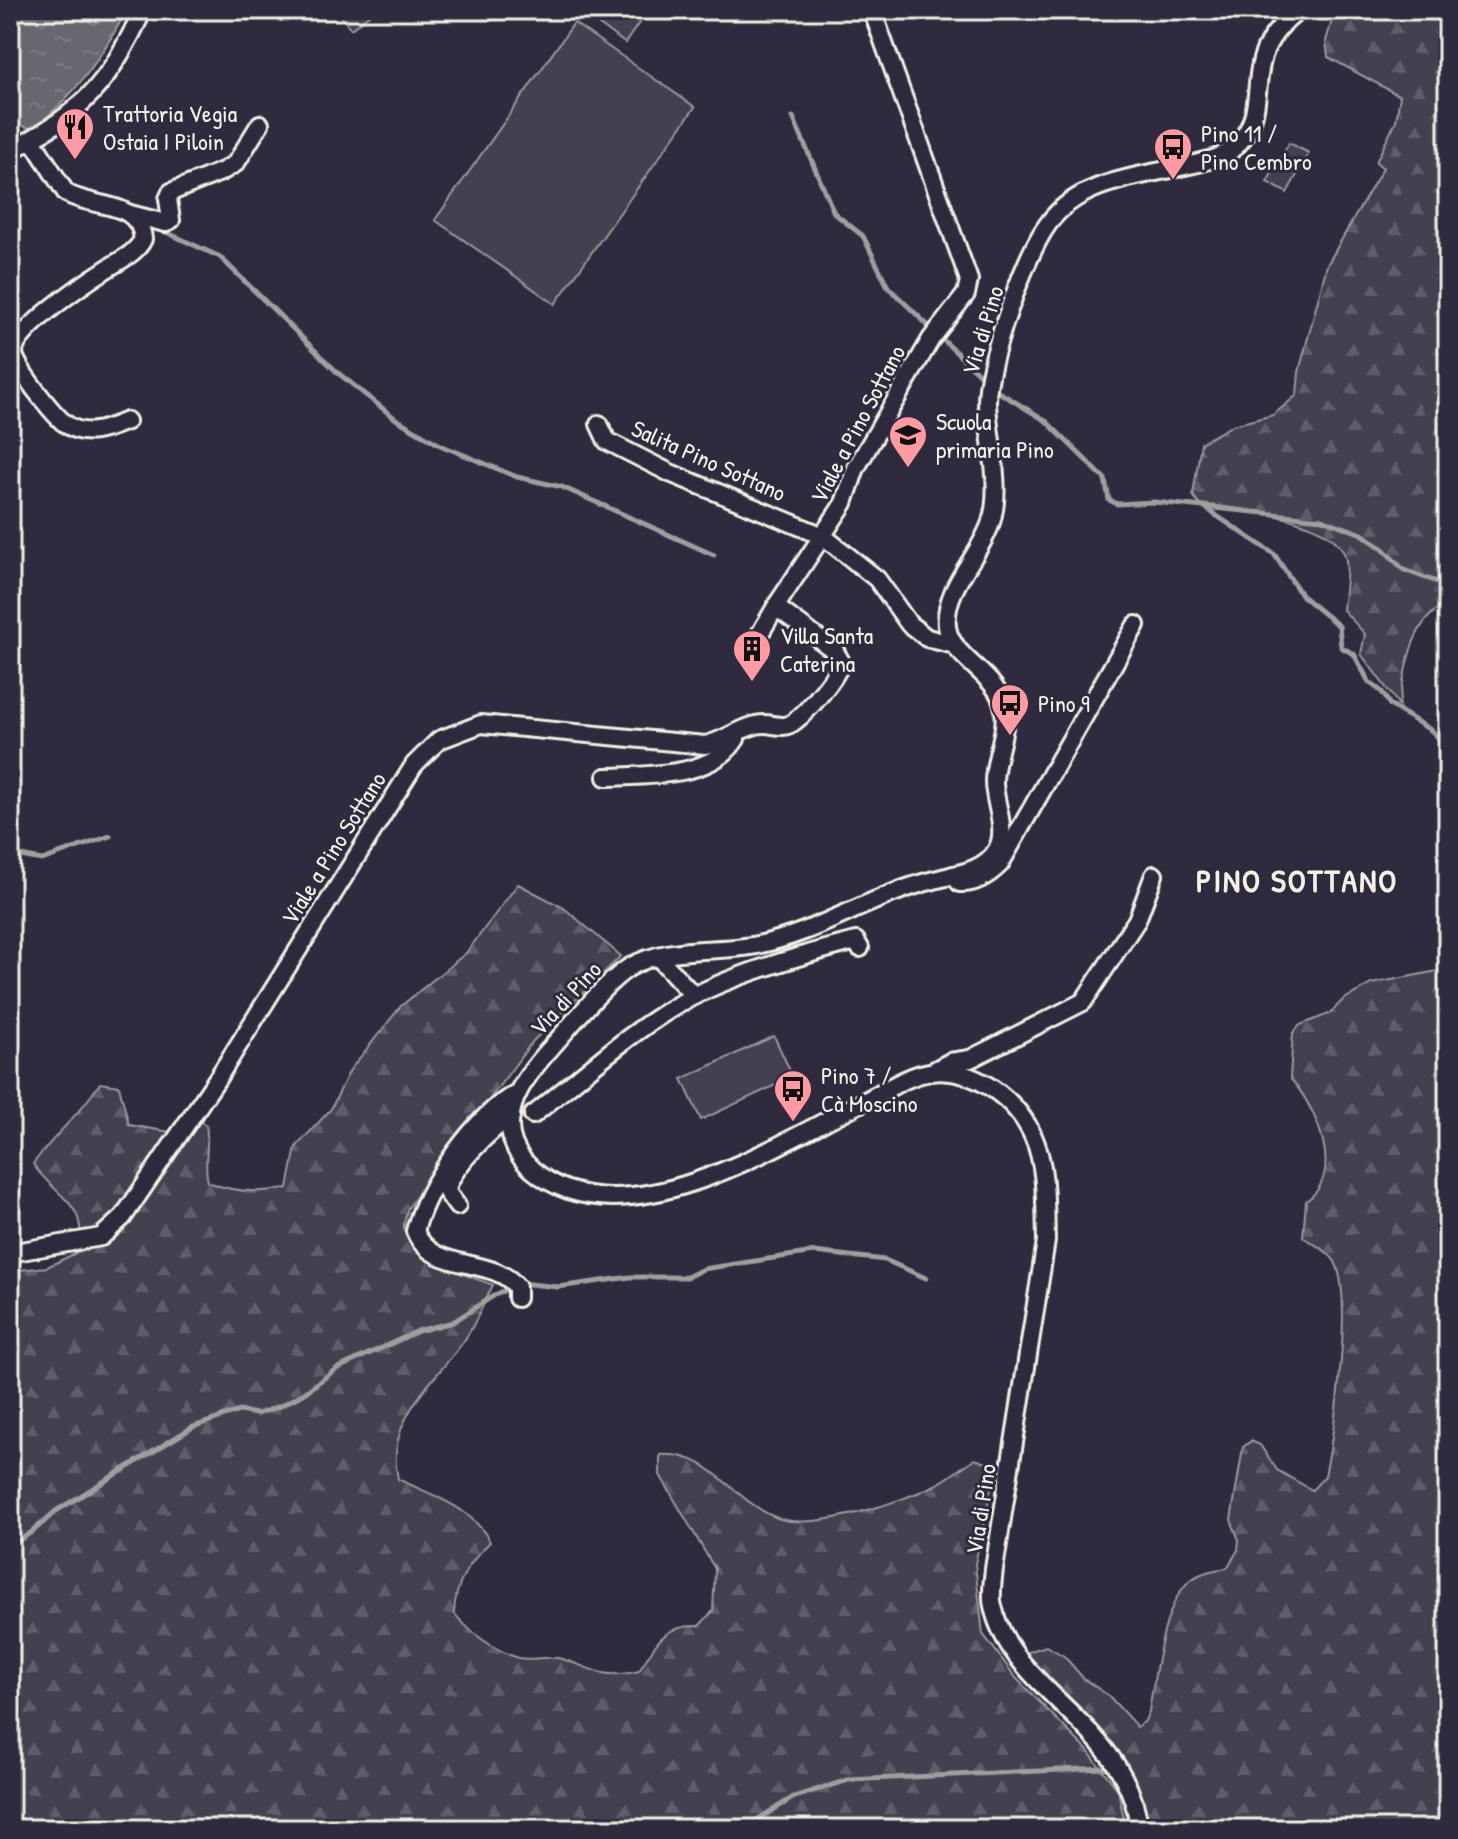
<svg xmlns="http://www.w3.org/2000/svg" width="1458" height="1839" font-family="'Patrick Hand',sans-serif">
  <style>
    .green { fill: #454050; stroke: #9c989c; stroke-width: 2 }
    .forest { fill: url(#forest-firs); stroke: #9c989c; stroke-width: 2 }
    .water { fill: url(#water-ripples); stroke: #a19ea0; stroke-width: 2 }
    .lines { fill: none; stroke-linecap: round; stroke-linejoin: round }
    .stream { stroke: #a19ea0; stroke-width: 5 }
    .minor-casing { stroke: #f4f1e8; stroke-width: 22 }
    .minor { stroke: #2f2a3d; stroke-width: 16 }
    .labels { text-anchor: middle; dominant-baseline: central; stroke-width: 6; stroke-linejoin: round; paint-order: stroke }
    .poi-label { font-size: 24px; fill: #f4f1e8; stroke: #2f2a3d; text-anchor: start }
    .street-label { font-size: 24px; fill: #f4f1e8; stroke: #2f2a3d }
    .district-label { font-size: 32px; font-weight: bold; letter-spacing: 2px; fill: #f4f1e8; stroke: #2f2a3d }
  </style>
  <defs>
    <pattern id="forest-firs" width="22" height="20" patternUnits="userSpaceOnUse" patternTransform="scale(2)"><rect width="22" height="20" fill="#454050"/><path d="M5 1l3.5 6h-7zM16 11l3.5 6h-7z" fill="#605c69"/></pattern>
    <pattern id="water-ripples" width="26" height="14" patternUnits="userSpaceOnUse" patternTransform="scale(2)"><rect width="26" height="14" fill="#6a6670"/><path d="M2 4q2-2 4 0t4 0M15 11q2-2 4 0t4 0" fill="none" stroke="#807c84"/></pattern>
  </defs>
  <rect width="100%" height="100%" fill="#2f2a3d"/>
  <filter id="ink" filterUnits="userSpaceOnUse"><feTurbulence type="fractalNoise" baseFrequency=".0125" numOctaves="2"/><feDisplacementMap in="SourceGraphic" scale="16" xChannelSelector="R" yChannelSelector="G"/><feConvolveMatrix kernelMatrix="1 2 1 2 8 2 1 2 1" color-interpolation-filters="sRGB"/></filter>
  <g filter="url(#ink)">
    <!-- green -->
    <g class="green">
      <path d="M336 10H375L351 29Z"/>
      <path d="M593 10H648L625 43 588 17Z"/>
      <path d="M574 23 695 107 555 304 435 220Z"/>
      <path d="M1289 143 1309 153 1287 193 1267 182Z"/>
      <path d="M774 1036 793 1077 701 1120 682 1079Z"/>
    </g>
    <!-- forest -->
    <g class="forest">
      <path d="M1335 10H1448V603C1411 619 1405 669 1399 705L1361 654 1365 634 1343 610C1344 594 1348 575 1346 560 1340 517 1233 508 1199 504L1193 495 1201 443 1233 425 1273 415 1297 395 1299 372 1327 265 1383 168 1376 162 1396 121 1400 96 1328 57 1326 41Z"/>
      <path d="M518 884 564 908 621 956 533 1041 408 1208C407 1213 403 1222 404 1227 407 1259 467 1275 493 1285 483 1304 474 1328 461 1345 430 1386 385 1422 398 1479 431 1495 473 1507 490 1542 469 1562 455 1584 454 1613 469 1632 495 1651 519 1658 532 1661 548 1655 562 1659 595 1669 602 1680 639 1671 657 1643 662 1625 699 1626L713 1611 715 1569 660 1475V1455C709 1450 733 1500 775 1517 811 1533 905 1501 939 1483 952 1476 962 1466 975 1459L996 1466 975 1564 983 1634 1017 1679 1087 1750 1118 1790 1126 1829H10V1271L47 1267 78 1252C90 1202 55 1198 33 1164 54 1135 81 1113 100 1083L119 1086 129 1125 170 1132 199 1121 206 1125C210 1145 203 1161 208 1182 234 1193 261 1193 288 1188L296 1147 331 1109 350 1070 401 1006 466 953Z"/>
      <path d="M1448 969V1829H1146C1139 1750 1076 1707 1025 1653L1046 1646 1064 1656 1084 1679 1109 1696 1137 1727 1145 1721 1149 1711C1155 1678 1163 1600 1191 1580 1201 1572 1214 1570 1227 1568L1238 1550 1239 1540 1231 1520 1243 1447 1251 1441 1260 1445 1277 1470 1312 1490 1325 1476C1334 1433 1353 1303 1336 1264 1331 1252 1313 1244 1303 1237L1306 1201C1346 1174 1316 1107 1290 1078L1293 1033 1300 1025 1329 1014 1343 1000 1371 984Z"/>
    </g>
    <!-- water -->
    <path class="water" d="M10 10H127C101 57 76 96 32 129L10 122Z"/>
    <g class="lines">
      <!-- stream -->
      <g class="stream">
        <path d="M793 117 834 213 863 236 888 287 985 380"/>
        <path d="M155 227 220 257 338 373 396 419 440 445 517 477 562 487 714 555"/>
        <path d="M992 388 1045 420 1105 479 1109 500 1117 504 1154 502 1322 519 1362 534 1383 549 1404 570 1448 586"/>
        <path d="M1208 510 1274 554 1302 596 1339 626 1341 647 1354 654 1369 682 1382 692 1390 705 1432 731 1448 748"/>
        <path d="M10 854 42 860 110 836"/>
        <path d="M10 1546 32 1532 56 1511 193 1427 239 1411 257 1414 278 1407 303 1394 336 1369 418 1331 453 1322 495 1295 520 1283 558 1287 630 1277H687L703 1269 814 1252 885 1260 926 1278"/>
        <path d="M742 1829 794 1797 848 1780 1104 1768"/>
      </g>
      <defs>
        <g id="minor">
          <path d="M32 140 66 193C93 209 139 199 143 239 136 254 118 261 105 270 86 282 15 330 14 352 13 365 52 412 63 422 84 439 105 430 127 421"/>
          <path d="M10 151C83 113 108 84 143 10"/>
          <path d="M130 214 165 223 171 220 168 199 171 192 223 171 236 163 260 124"/>
          <path d="M599 424 607 441 670 473 823 536 877 579 909 624 927 638 955 645"/>
          <path d="M758 637 778 603"/>
          <path d="M606 777C647 775 712 778 736 739"/>
          <path d="M953 875 960 883C976 884 989 875 1000 864L1136 625"/>
          <path d="M658 957 694 996"/>
          <path d="M935 1070 950 1062 970 1059 1083 1002 1137 920 1154 875"/>
          <path d="M533 1115C584 1075 634 1027 692 997 737 973 806 954 856 941L860 948"/>
          <path d="M457 1206 447 1192C446 1172 494 1126 511 1116"/>
          <path d="M10 1253 101 1237 123 1217 219 1076 414 765 439 740 481 724 705 745C724 742 745 724 764 724 776 724 784 730 795 721 808 711 837 677 841 662L835 651 780 610 778 603 844 503 856 468 931 339 966 294 969 280 872 10"/>
          <path d="M517 1298V1287C492 1255 432 1274 415 1231 427 1185 475 1115 517 1093"/>
          <path d="M1139 1829C1130 1727 1010 1691 993 1606 990 1595 993 1580 994 1569L1046 1241C1045 1208 1047 1167 1033 1136 1016 1098 972 1066 930 1072 908 1075 885 1091 865 1101 783 1141 661 1221 568 1190 543 1181 516 1162 511 1135 505 1102 528 1074 548 1051 568 1029 606 981 630 967 667 945 716 953 757 945 818 933 872 895 934 880 955 874 983 872 996 851 1009 831 994 804 994 782 994 755 1011 727 1002 701 992 672 950 656 947 626 943 587 982 555 992 519 1002 482 988 440 987 402 987 363 1025 255 1048 224 1078 181 1137 177 1185 166 1203 162 1226 158 1238 144 1276 102 1234 56 1300 10"/>
        </g>
      </defs>
      <!-- minor casing -->
      <use href="#minor" class="minor-casing"/>
      <!-- minor -->
      <use href="#minor" class="minor"/>
    </g>
  </g>
  <!-- icons -->
  <defs>
    <symbol id="restaurant-pin" viewBox="-11 -11 22 30"><path d="M0 17L-7.5 6A9.5 9.5 0 1 1 7.5 6Z" fill="#ff9aa2" stroke="#2f2a3d"/><path d="M-5-6h1v4h1v-4h1v4h1v-4h1v5L-1.5 .5V6h-2V.5L-5-1ZM5-6V6H3V1.5H1.5Q1.5-4 5-6Z" fill="#111"/></symbol>
    <symbol id="bus-pin" viewBox="-11 -11 22 30"><path d="M0 17L-7.5 6A9.5 9.5 0 1 1 7.5 6Z" fill="#ff9aa2" stroke="#2f2a3d"/><path d="M-5-6H5V4H4V6H2V4H-2V6H-4V4H-5ZM-3.5-4V0h7V-4ZM-3.5 1.2v1.5H-2V1.2ZM2 1.2v1.5H3.5V1.2Z" fill="#111"/></symbol>
    <symbol id="school-pin" viewBox="-11 -11 22 30"><path d="M0 17L-7.5 6A9.5 9.5 0 1 1 7.5 6Z" fill="#ff9aa2" stroke="#2f2a3d"/><path d="M0-5L7-2L0 1L-7-2ZM-4 1L0 2.5L4 1V4Q0 6-4 4Z" fill="#111"/></symbol>
    <symbol id="building-pin" viewBox="-11 -11 22 30"><path d="M0 17L-7.5 6A9.5 9.5 0 1 1 7.5 6Z" fill="#ff9aa2" stroke="#2f2a3d"/><path d="M-4-6H4V6H1V3H-1V6H-4ZM-2.5-4.3h1.7v1.8h-1.7ZM.8-4.3h1.7v1.8H.8ZM-2.5-1h1.7V.8h-1.7ZM.8-1h1.7V.8H.8Z" fill="#111"/></symbol>
  </defs>
  <g fill-rule="evenodd">
    <use href="#restaurant-pin" x="53" y="105" width="44" height="60"/>
    <use href="#bus-pin" x="1151" y="125" width="44" height="60"/>
    <use href="#school-pin" x="886" y="413" width="44" height="60"/>
    <use href="#building-pin" x="730" y="627" width="44" height="60"/>
    <use href="#bus-pin" x="988" y="681" width="44" height="60"/>
    <use href="#bus-pin" x="771" y="1067" width="44" height="60"/>
  </g>
  <g class="labels">
    <!-- poi labels -->
    <g class="poi-label">
      <text x="103" y="113">Trattoria Vegia<tspan x="103" dy="28">Ostaia I Piloin</tspan></text>
      <text x="1201" y="133">Pino 11 /<tspan x="1201" dy="28">Pino Cembro</tspan></text>
      <text x="936" y="421">Scuola<tspan x="936" dy="28">primaria Pino</tspan></text>
      <text x="780" y="635">Villa Santa<tspan x="780" dy="28">Caterina</tspan></text>
      <text x="1038" y="703">Pino 9</text>
      <text x="821" y="1075">Pino 7 /<tspan x="821" dy="28">Cà Moscino</tspan></text>
    </g>
    <!-- street labels -->
    <g class="street-label">
      <text transform="translate(982 330) rotate(-73)">Via di Pino</text>
      <text transform="translate(857 424) rotate(-62)">Viale a Pino Sottano</text>
      <text transform="translate(709 460) rotate(24)">Salita Pino Sottano</text>
      <text transform="translate(333 848) rotate(-58)">Viale a Pino Sottano</text>
      <text transform="translate(565 998) rotate(-47)">Via di Pino</text>
      <text transform="translate(980 1509) rotate(-81)">Via di Pino</text>
    </g>
    <!-- district labels -->
    <g class="district-label">
      <text x="1297" y="880">PINO SOTTANO</text>
    </g>
  </g>
  <!-- margin -->
  <rect width="1458" height="1839" fill="none" stroke="#2f2a3d" stroke-width="40"/>
  <rect x="20" y="20" width="1418" height="1799" fill="none" stroke="#f4f1e8" stroke-width="3" filter="url(#ink)"/>
</svg>
